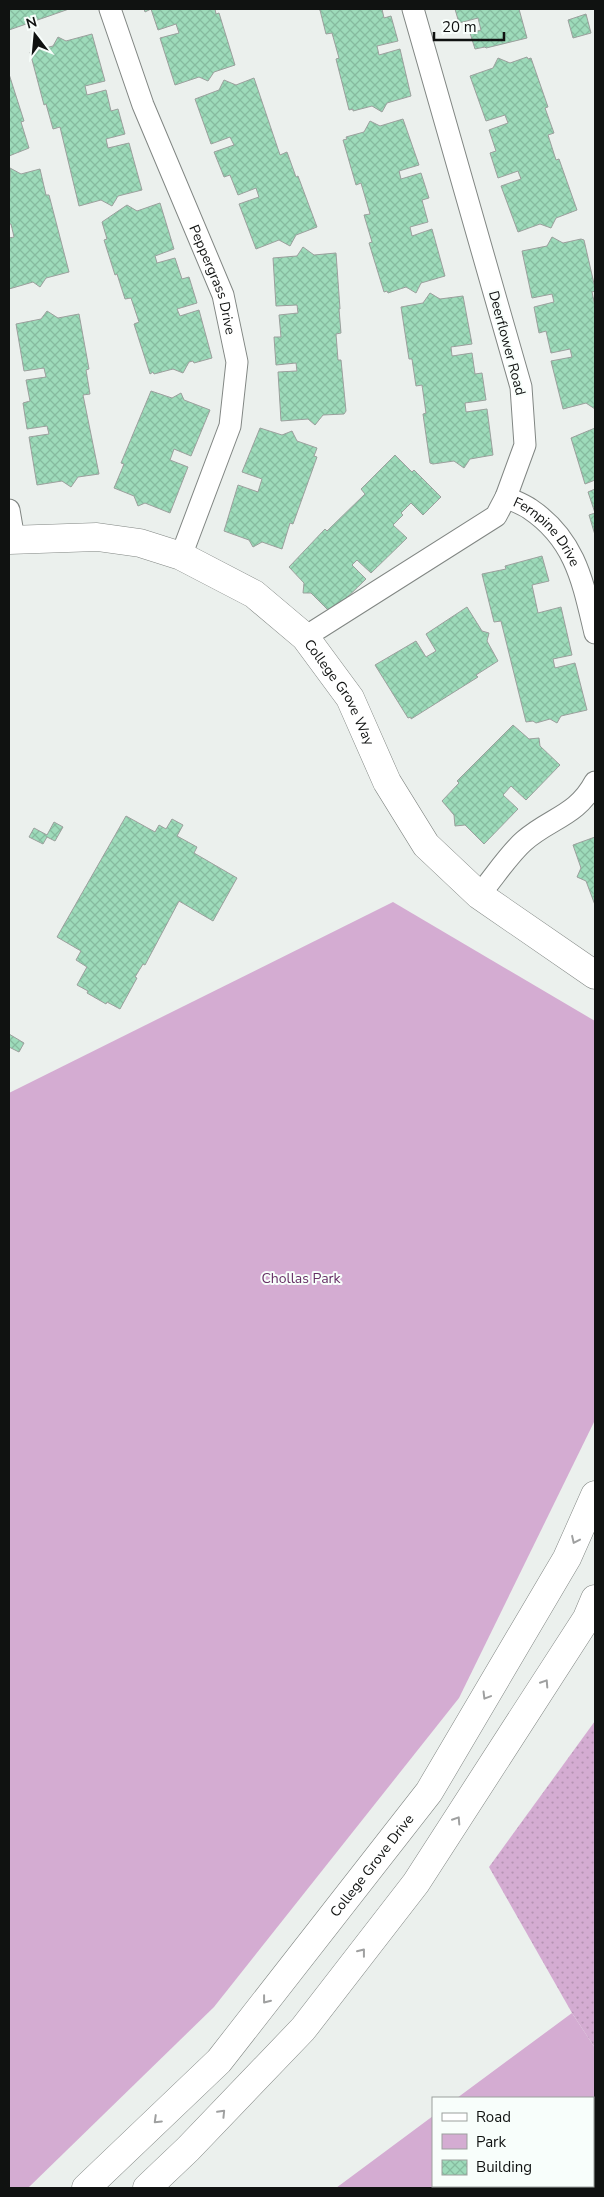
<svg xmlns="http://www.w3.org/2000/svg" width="604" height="2197" font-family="'Nunito Sans',sans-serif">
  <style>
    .grass { fill: url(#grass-dots) }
    .park { fill: #d4acd2 }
    .building { fill: url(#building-cross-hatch); stroke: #9ba09d }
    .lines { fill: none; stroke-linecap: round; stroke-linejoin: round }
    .minor-casing { stroke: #818683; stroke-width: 23 }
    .tertiary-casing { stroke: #818683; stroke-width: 29 }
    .secondary-casing { stroke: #818683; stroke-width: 29 }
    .minor { stroke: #fff; stroke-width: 21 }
    .tertiary { stroke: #fff; stroke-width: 28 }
    .secondary { stroke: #fff; stroke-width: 28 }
    .oneway { stroke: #9fa0a0 }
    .labels { text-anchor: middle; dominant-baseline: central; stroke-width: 4; stroke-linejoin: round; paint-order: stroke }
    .street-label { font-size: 14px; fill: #101211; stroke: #f8fefb }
    .park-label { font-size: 14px; fill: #673066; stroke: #f8fefb }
  </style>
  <defs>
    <pattern id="grass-dots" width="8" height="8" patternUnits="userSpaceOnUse" patternTransform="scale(1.25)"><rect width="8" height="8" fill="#d4acd2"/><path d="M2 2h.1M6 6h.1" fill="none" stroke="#b593b3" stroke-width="1.8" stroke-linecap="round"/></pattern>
    <pattern id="building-cross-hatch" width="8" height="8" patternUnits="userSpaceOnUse" patternTransform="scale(1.25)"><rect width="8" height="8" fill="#9ddbba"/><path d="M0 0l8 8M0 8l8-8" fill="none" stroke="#86bb9f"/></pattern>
  </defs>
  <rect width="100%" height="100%" fill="#ebf0ed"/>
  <!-- grass -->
  <path class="grass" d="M595 1721V2048L572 2013 489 1867Z"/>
  <!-- park -->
  <g class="park">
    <path d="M393 902 595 1021V1420L459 1698 214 2007 28 2188H9V1093Z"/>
    <path d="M572 2013 595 2048V2188H336L433 2116V2186H593V2098H457Z"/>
  </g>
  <!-- building -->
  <g class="building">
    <path d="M9 9H69L9 30Z"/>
    <path d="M144 9H215L216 14 219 13 235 65 214 72 208 81 199 77 175 85 160 38 179 33 176 24 158 30 151 9 145 12Z"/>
    <path d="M317 9H382L384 18 391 16 398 41 377 46 379 55 400 49 411 96 387 103 382 112 372 106 353 111V109L349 110 336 59 339 58 332 33 326 34 320 10Z"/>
    <path d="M455 9H519L527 38 486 48 485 47 475 49 470 33 481 30 478 18 459 23Z"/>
    <path d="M586 14 591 33 573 38 568 20Z"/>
    <path d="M92 34 105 81 85 86 87 95 106 90 111 111 118 109 125 134 106 139 108 148 129 143 142 190 118 196 112 206 101 200 79 206 60 127 53 129 46 104 44 105 30 52 53 46 58 37 66 41Z"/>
    <path d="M527 57 528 59 531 58 548 107 545 108 554 133 548 135 556 160 559 159 577 210 556 218 551 228 540 224 518 232 501 186 521 179 518 171 498 178 490 153 496 151 489 130 508 123 505 115 486 121 470 76 493 68 498 58 510 63Z"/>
    <path d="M9 74 24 121 21 122 29 148 9 156Z"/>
    <path d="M254 78 280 155 287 152 296 177 298 176 317 227 296 235 290 246 279 240 256 249 239 204 259 197 256 188 238 195 230 175 224 177 214 152 234 145 230 137 211 144 195 99 219 90 224 80 236 85Z"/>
    <path d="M403 119 419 165 399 171 401 179 421 173 429 198 422 200 428 222 410 227 412 236 432 229 445 276 421 283 416 293 406 287 388 293 387 291 384 292 369 243 372 242 364 215 370 214 361 183 356 185 343 140 347 139 346 137 364 132 370 121 380 126Z"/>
    <path d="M10 168 21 174 40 169 46 195H49L69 272 46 278 40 287 33 282 9 289V238L14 237 11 224H9Z"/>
    <path d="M160 203 174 249 155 256 157 263 175 258 182 279 189 277 197 303 177 309 180 316 199 310 212 358 194 363 193 361 189 362 183 373 173 369 154 374 153 372 150 374 134 324 139 322 131 298 125 299 117 274 115 275 104 240 107 239 102 222 127 205 137 211Z"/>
    <path d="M552 237 563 243 581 239 584 240 595 288V291L592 292 595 306V409L586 403 563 409 551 361 572 357 570 349 551 353 546 331 539 333 534 307 554 302 552 294 532 298 522 251 547 246Z"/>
    <path d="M303 247 314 255 336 253 340 309H339L341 333 336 334 338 360H341L346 411 344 414 323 415 315 425 308 419 281 421 278 372 297 371 296 363 276 365 274 337H281L279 315 298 313 297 305 276 306 273 258 297 256Z"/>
    <path d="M430 293 440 299 463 296 472 344 451 347 452 356 472 353 475 374 482 373 486 400 465 403 466 412 487 409 493 455 470 459 464 468 454 461 433 464 430 463 423 414 426 413 422 385 416 386 412 359H409L401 307 423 303Z"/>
    <path d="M47 311 58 318 79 314 89 369 86 370 90 394 83 395 99 474 78 477 71 487 62 481 37 485 29 437 49 434 47 426 27 429 23 403 30 401 26 380 46 377 44 368 24 371 16 324 41 319Z"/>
    <path d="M151 391 172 398 181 393 184 400 210 410 191 456 174 449 170 460 188 467 170 513 145 503 138 506 134 496 114 488 124 464 121 463Z"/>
    <path d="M260 428 282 435 292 431 297 441 317 448 314 456 317 457 293 524 290 523 282 549 262 542 253 547 249 540 224 531 238 485 258 492 262 479 242 472Z"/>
    <path d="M595 428V480L585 484 571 438Z"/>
    <path d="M395 455 412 472 414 470 441 497 423 515 411 503 401 513 403 515 393 525 407 538 371 573 357 560 352 565 366 579 331 613 311 593H303L304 583 289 567 325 529 327 531 365 494 361 489Z"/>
    <path d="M595 489V535L589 515 595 513 588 492Z"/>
    <path d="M542 556 549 581 532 585 538 613 561 607 572 655 553 659 555 668 575 663 587 710 561 716 557 723 550 719 536 723 533 721 526 722 501 621 494 622 482 574 506 569 505 566Z"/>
    <path d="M467 607 482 631 489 633 487 641 498 661 476 675 478 677 411 719V717L408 718 375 665 416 641 426 657 436 651 426 634Z"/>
    <path d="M513 725 529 739 539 738 540 746 560 765 526 800 511 786 503 795 518 809 484 844 465 825 455 826 454 815 442 801 459 783 457 781Z"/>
    <path d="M126 816 155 832 159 825 166 829 172 819 183 825 177 836 197 847 194 853 237 878 213 921 179 901 145 965 143 964 135 977 137 978 120 1009 107 1002 106 1004 87 993 88 991 77 985 87 967 76 960 81 951 57 937Z"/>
    <path d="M54 822 63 827 55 841 47 837 43 844 29 837 34 828 47 835Z"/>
    <path d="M595 837V905L586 881 577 877 581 868 573 845Z"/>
    <path d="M9 1034 24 1043 19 1052 9 1047Z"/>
  </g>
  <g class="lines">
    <defs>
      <g id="minor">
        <path id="s1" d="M110 9 143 105 223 295 237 362 230 426 181 556"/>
        <path id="s2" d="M506 497C514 501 523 504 530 509 576 540 583 583 595 633"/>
        <path d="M9 510 14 539"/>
        <path d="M305 637 496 516 506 497 525 445 521 387 413 9"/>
        <path d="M479 895C493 879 508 855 524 841 550 818 577 816 595 782"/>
      </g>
      <g id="tertiary">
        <path id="s3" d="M9 540 97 537 140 543 181 556 254 594 305 637 350 698 387 782 426 845 479 895 595 975"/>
      </g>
      <g id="secondary">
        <path id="s4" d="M86 2188 219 2061 429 1792 567 1558 595 1495"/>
        <path d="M147 2188 188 2149 303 2029 416 1883 587 1618 595 1599"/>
      </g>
    </defs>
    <!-- minor casing -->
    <use href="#minor" class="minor-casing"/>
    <!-- tertiary casing -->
    <use href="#tertiary" class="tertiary-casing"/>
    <!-- secondary casing -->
    <use href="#secondary" class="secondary-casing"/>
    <!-- minor -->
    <use href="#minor" class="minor"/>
    <!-- tertiary -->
    <use href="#tertiary" class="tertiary"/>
    <!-- secondary -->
    <use href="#secondary" class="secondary"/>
  </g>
  <!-- one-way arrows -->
  <defs><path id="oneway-chevron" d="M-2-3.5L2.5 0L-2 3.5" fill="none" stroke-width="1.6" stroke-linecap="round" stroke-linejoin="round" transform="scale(1.25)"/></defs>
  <g class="oneway">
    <use href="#oneway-chevron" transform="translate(575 1540) rotate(115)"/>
    <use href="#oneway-chevron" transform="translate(545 1683) rotate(-57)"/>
    <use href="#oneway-chevron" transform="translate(486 1696) rotate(121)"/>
    <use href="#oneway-chevron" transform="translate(457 1820) rotate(-57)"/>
    <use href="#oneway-chevron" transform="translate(362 1952) rotate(-52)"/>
    <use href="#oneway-chevron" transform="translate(266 2000) rotate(128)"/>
    <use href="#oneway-chevron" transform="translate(222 2113) rotate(-46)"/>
    <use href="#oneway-chevron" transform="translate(157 2120) rotate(136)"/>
  </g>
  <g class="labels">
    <!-- street labels -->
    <g class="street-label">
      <text stroke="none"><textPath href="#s1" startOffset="290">Peppergrass Drive</textPath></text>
      <text transform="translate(507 343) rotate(75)">Deerflower Road</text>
      <text stroke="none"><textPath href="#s2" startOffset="55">Fernpine Drive</textPath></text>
      <text stroke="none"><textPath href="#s3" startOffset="389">College Grove Way</textPath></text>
      <text stroke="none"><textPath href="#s4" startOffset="432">College Grove Drive</textPath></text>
    </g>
    <!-- park labels -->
    <g class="park-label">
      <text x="301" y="1278">Chollas Park</text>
    </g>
  </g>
  <!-- border -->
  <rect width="604" height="2197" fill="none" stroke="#101211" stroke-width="20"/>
  <!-- legend -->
  <rect x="432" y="2097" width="162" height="90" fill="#f8fefb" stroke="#9ba09d"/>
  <rect x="442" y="2113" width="25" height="8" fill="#ffffff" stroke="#9ba09d"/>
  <text x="476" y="2122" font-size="15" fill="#101211">Road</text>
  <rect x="442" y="2134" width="25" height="15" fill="#d4acd2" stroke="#9ba09d"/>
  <text x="476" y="2147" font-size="15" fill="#101211">Park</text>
  <rect x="442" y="2160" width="25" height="15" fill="url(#building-cross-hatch)" stroke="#9ba09d"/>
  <text x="476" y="2172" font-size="15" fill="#101211">Building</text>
  <!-- north arrow -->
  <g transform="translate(35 35) rotate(344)" stroke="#f8fefb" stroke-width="4" paint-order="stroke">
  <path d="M0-4L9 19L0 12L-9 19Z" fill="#101211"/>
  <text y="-8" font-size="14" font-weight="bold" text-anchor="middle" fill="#101211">N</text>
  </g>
  <!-- scale -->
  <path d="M434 32v8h70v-8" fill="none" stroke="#101211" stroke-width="2.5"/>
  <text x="442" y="32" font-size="15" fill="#101211" stroke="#f8fefb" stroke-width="4" paint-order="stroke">20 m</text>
</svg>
